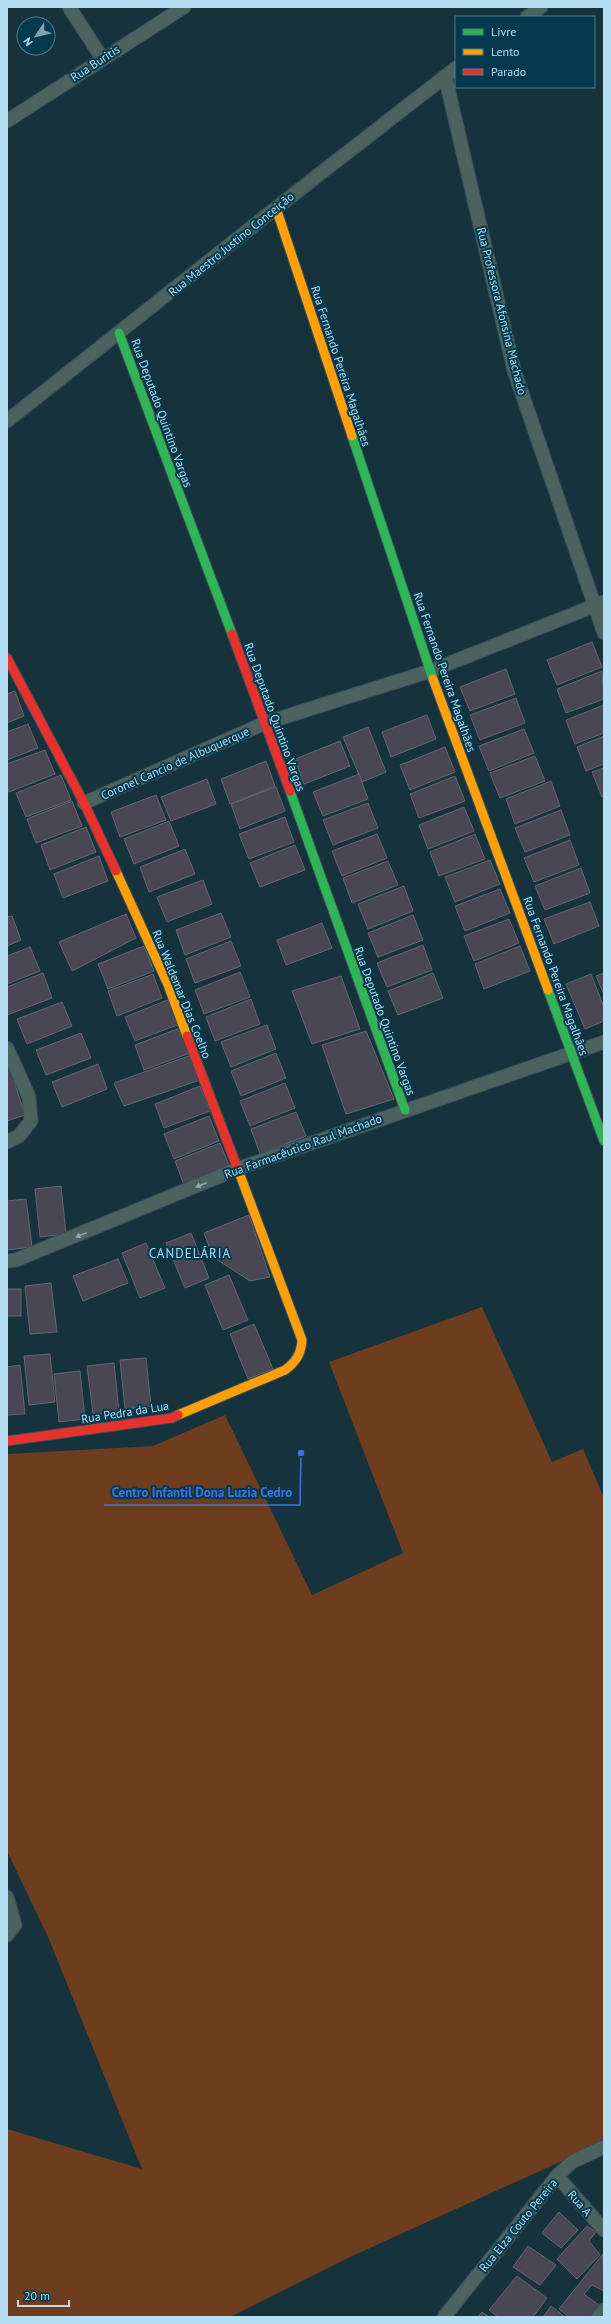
<svg xmlns="http://www.w3.org/2000/svg" width="611" height="2324" font-family="'PT Sans',sans-serif">
  <style>
    .green { fill: #6d3d1d }
    .building { fill: #484753; stroke: #676571 }
    .lines { fill: none; stroke-linecap: round; stroke-linejoin: round }
    .street-casing { stroke: #364f5a; stroke-width: 15 }
    .fast-casing { stroke: #364f5a; stroke-width: 11 }
    .slow-casing { stroke: #364f5a; stroke-width: 11 }
    .jam-casing { stroke: #364f5a; stroke-width: 11 }
    .street { stroke: #4c625e; stroke-width: 13 }
    .fast { stroke: #30b455; stroke-width: 9 }
    .slow { stroke: #ff9f0a; stroke-width: 9 }
    .jam { stroke: #e5322d; stroke-width: 9 }
    .oneway { fill: #8bacb7 }
    .labels { text-anchor: middle; dominant-baseline: central; stroke-width: 4; stroke-linejoin: round; paint-order: stroke }
    .street-label { font-size: 12px; fill: #b5def3; stroke: #053a4e }
    .neighbourhood-label { font-size: 13px; letter-spacing: 1px; fill: #b5def3; stroke: #053a4e }
    .leader { fill: none; stroke: #4372df; stroke-width: 1.5 }
    .callout-dot { fill: #4372df; stroke: #053a4e; stroke-width: 1.5 }
    .callout-label { font-size: 13px; text-anchor: middle; font-weight: bold; fill: #4372df; stroke: #053a4e; stroke-width: 4; stroke-linejoin: round; paint-order: stroke }
  </style>
  <rect width="100%" height="100%" fill="#16323d"/>
  <!-- green -->
  <path class="green" d="M482 1307 552 1462 583 1449 604 1498V2142L350 2257 230 2317H7V2129L142 2169 48 1937 7 1851V1454L153 1446 225 1415 312 1595 403 1553 329 1362Z"/>
  <!-- building -->
  <g class="building">
    <path d="M592 642 602 667 557 685 547 660Z"/>
    <path d="M506 669 515 694 470 711 460 687Z"/>
    <path d="M602 671 604 699 566 713 557 689Z"/>
    <path d="M15 691 24 716 7 723V694Z"/>
    <path d="M516 698 525 723 480 740 470 715Z"/>
    <path d="M604 705V733L575 744 566 720Z"/>
    <path d="M427 715 436 739 391 757 382 732Z"/>
    <path d="M28 724 38 748 7 760V732Z"/>
    <path d="M368 727 386 772 362 782 343 737Z"/>
    <path d="M524 729 534 753 489 771 479 746Z"/>
    <path d="M604 736V764L586 771 577 747Z"/>
    <path d="M340 741 350 766 304 784 295 759Z"/>
    <path d="M445 747 455 772 410 790 400 765Z"/>
    <path d="M45 750 55 774 9 792 7 786V764Z"/>
    <path d="M535 756 545 781 500 798 490 773Z"/>
    <path d="M266 761 275 786 230 804 221 779Z"/>
    <path d="M604 768V796L602 797 592 772Z"/>
    <path d="M359 774 368 799 323 816 313 792Z"/>
    <path d="M61 775 71 800 26 817 16 793Z"/>
    <path d="M455 776 465 801 419 818 410 794Z"/>
    <path d="M207 779 216 804 171 821 161 797Z"/>
    <path d="M551 781 560 806 515 824 506 799Z"/>
    <path d="M276 787 285 811 240 829 231 804Z"/>
    <path d="M156 795 166 820 120 837 111 812Z"/>
    <path d="M72 801 82 826 36 843 27 819Z"/>
    <path d="M368 803 378 828 333 845 323 820Z"/>
    <path d="M464 807 474 831 428 849 419 825Z"/>
    <path d="M561 810 570 835 525 852 515 828Z"/>
    <path d="M285 817 294 842 249 859 239 834Z"/>
    <path d="M169 821 179 846 134 864 124 839Z"/>
    <path d="M86 827 96 852 50 870 41 845Z"/>
    <path d="M377 834 387 858 342 876 332 851Z"/>
    <path d="M475 834 485 859 439 876 430 852Z"/>
    <path d="M570 840 579 865 534 882 524 858Z"/>
    <path d="M295 845 305 870 260 887 250 863Z"/>
    <path d="M185 849 195 874 149 892 140 867Z"/>
    <path d="M99 856 108 881 63 898 54 874Z"/>
    <path d="M490 860 500 884 455 902 445 877Z"/>
    <path d="M388 861 398 885 352 903 343 878Z"/>
    <path d="M581 868 590 893 545 910 535 886Z"/>
    <path d="M203 880 212 904 167 922 157 897Z"/>
    <path d="M404 886 413 911 368 929 358 904Z"/>
    <path d="M500 889 510 913 465 931 455 906Z"/>
    <path d="M590 902 599 926 554 944 544 919Z"/>
    <path d="M221 913 231 937 185 955 176 930Z"/>
    <path d="M126 914 136 938 72 971 59 942Z"/>
    <path d="M413 915 423 940 378 957 368 933Z"/>
    <path d="M12 916 21 940 7 946V917Z"/>
    <path d="M509 919 519 943 474 961 464 936Z"/>
    <path d="M322 923 332 948 286 965 277 940Z"/>
    <path d="M231 941 241 966 195 983 186 959Z"/>
    <path d="M423 945 432 970 387 987 377 963Z"/>
    <path d="M144 946 154 971 108 989 98 964Z"/>
    <path d="M520 946 530 971 484 989 475 964Z"/>
    <path d="M30 947 40 971 7 984V956Z"/>
    <path d="M240 972 250 997 204 1014 195 990Z"/>
    <path d="M43 973 52 998 7 1015V987Z"/>
    <path d="M433 973 443 998 398 1015 388 991Z"/>
    <path d="M604 973V995L596 976Z"/>
    <path d="M153 974 162 998 117 1016 108 991Z"/>
    <path d="M591 974 604 1007V1021L585 1029 566 984Z"/>
    <path d="M341 976 360 1029 312 1044 292 991Z"/>
    <path d="M170 999 180 1024 135 1041 125 1017Z"/>
    <path d="M251 999 260 1024 215 1041 206 1017Z"/>
    <path d="M62 1002 72 1026 27 1044 17 1019Z"/>
    <path d="M267 1025 276 1049 231 1067 221 1042Z"/>
    <path d="M180 1028 190 1053 144 1070 135 1045Z"/>
    <path d="M366 1031 394 1099 346 1114 322 1045Z"/>
    <path d="M81 1033 91 1058 46 1075 36 1050Z"/>
    <path d="M276 1053 286 1078 241 1096 231 1071Z"/>
    <path d="M191 1055 200 1080 124 1106 114 1083Z"/>
    <path d="M98 1064 107 1089 62 1107 52 1082Z"/>
    <path d="M10 1068 25 1115 7 1121V1069Z"/>
    <path d="M285 1083 295 1108 250 1126 240 1101Z"/>
    <path d="M200 1086 210 1111 164 1128 155 1104Z"/>
    <path d="M296 1112 306 1136 260 1154 251 1129Z"/>
    <path d="M209 1116 219 1141 174 1159 164 1134Z"/>
    <path d="M220 1143 230 1168 184 1185 175 1161Z"/>
    <path d="M61 1186 66 1234 40 1237 35 1189Z"/>
    <path d="M26 1199 32 1247 7 1250V1201Z"/>
    <path d="M249 1215 270 1277 250 1281 213 1257 204 1233Z"/>
    <path d="M191 1233 209 1278 185 1288 166 1243Z"/>
    <path d="M146 1243 165 1288 140 1298 122 1253Z"/>
    <path d="M118 1259 128 1283 83 1301 73 1276Z"/>
    <path d="M229 1275 248 1320 223 1330 205 1285Z"/>
    <path d="M51 1283 57 1332 30 1334 25 1286Z"/>
    <rect x="7" y="1289" width="14" height="27"/>
    <path d="M254 1324 273 1369 248 1379 230 1334Z"/>
    <path d="M50 1354 55 1402 29 1405 24 1356Z"/>
    <path d="M146 1358 151 1406 125 1409 120 1360Z"/>
    <path d="M114 1363 119 1412 93 1414 87 1366Z"/>
    <path d="M20 1365 25 1414 7 1415V1367Z"/>
    <path d="M80 1371 85 1419 59 1422 54 1374Z"/>
    <path d="M559 2212 578 2230 561 2248 542 2233Z"/>
    <path d="M587 2226 596 2232 589 2241 600 2255 577 2279 557 2259Z"/>
    <path d="M528 2246 556 2265 540 2285 513 2267Z"/>
    <path d="M603 2254 604 2291 592 2285 584 2294 600 2306 592 2317H569L559 2309Z"/>
    <path d="M517 2276 547 2298 533 2317H498L489 2310Z"/>
    <path d="M551 2306 565 2317H543Z"/>
    <path d="M482 2312 489 2317H478Z"/>
  </g>
  <g class="lines">
    <defs>
      <g id="street">
        <path d="M69 7 102 58"/>
        <path d="M527 17 541 7"/>
        <path d="M445 76 514 370 604 633"/>
        <path d="M7 121 184 7"/>
        <path d="M7 421 276 208 456 68"/>
        <path d="M84 803 265 723 430 671 604 602"/>
        <path d="M7 1048 29 1097 31 1121 19 1136 7 1142"/>
        <path d="M7 1261 16 1260 237 1169 604 1042"/>
        <path d="M7 1897 15 1925 7 1935"/>
        <path d="M557 2176 604 2230"/>
        <path d="M444 2317 557 2176 572 2162 604 2147"/>
        <path d="M598 2317 604 2310"/>
      </g>
      <g id="fast">
        <path d="M119 333 232 634"/>
        <path d="M352 436 433 679"/>
        <path d="M290 791 405 1110"/>
        <path d="M548 990 604 1141"/>
      </g>
      <g id="slow">
        <path d="M276 208 352 436"/>
        <path d="M433 679 548 990"/>
        <path d="M116 871 168 985 187 1036"/>
        <path d="M178 1415 285 1370C296 1362 301 1354 302 1340L237 1167"/>
      </g>
      <g id="jam">
        <path d="M232 634 290 791"/>
        <path d="M7 658 84 803 116 871"/>
        <path d="M187 1036 237 1167"/>
        <path d="M7 1441 172 1418 178 1415"/>
      </g>
    </defs>
    <!-- street casing -->
    <use href="#street" class="street-casing"/>
    <!-- fast casing -->
    <use href="#fast" class="fast-casing"/>
    <!-- slow casing -->
    <use href="#slow" class="slow-casing"/>
    <!-- jam casing -->
    <use href="#jam" class="jam-casing"/>
    <!-- street -->
    <use href="#street" class="street"/>
    <!-- fast -->
    <use href="#fast" class="fast"/>
    <!-- slow -->
    <use href="#slow" class="slow"/>
    <!-- jam -->
    <use href="#jam" class="jam"/>
  </g>
  <!-- one-way arrows -->
  <defs><path id="oneway-solid" d="M-6-.8H1V-3.2L6.5 0L1 3.2V.8H-6Z"/></defs>
  <g class="oneway">
    <use href="#oneway-solid" transform="translate(201 1185) rotate(157)"/>
    <use href="#oneway-solid" transform="translate(81 1235) rotate(158)"/>
  </g>
  <g class="labels">
    <!-- street labels -->
    <g class="street-label">
      <text transform="translate(95 63) rotate(-33)">Rua Buritis</text>
      <text transform="translate(231 244) rotate(-39)">Rua Maestro Justino Conceição</text>
      <text transform="translate(502 311) rotate(76)">Rua Professora Afonsina Machado</text>
      <text transform="translate(341 366) rotate(72)">Rua Fernando Pereira Magalhães</text>
      <text transform="translate(162 413) rotate(70)">Rua Deputado Quintino Vargas</text>
      <text transform="translate(445 672) rotate(71)">Rua Fernando Pereira Magalhães</text>
      <text transform="translate(275 717) rotate(70)">Rua Deputado Quintino Vargas</text>
      <text transform="translate(175 763) rotate(-24)">Coronel Cancio de Albuquerque</text>
      <text transform="translate(556 976) rotate(70)">Rua Fernando Pereira Magalhães</text>
      <text transform="translate(182 994) rotate(68)">Rua Waldemar Dias Coelho</text>
      <text transform="translate(385 1021) rotate(70)">Rua Deputado Quintino Vargas</text>
      <text transform="translate(303 1146) rotate(-20)">Rua Farmacêutico Raul Machado</text>
      <text transform="translate(125 1412) rotate(-9)">Rua Pedra da Lua</text>
      <text transform="translate(580 2203) rotate(49)">Rua A</text>
      <text transform="translate(518 2225) rotate(-51)">Rua Elza Couto Pereira</text>
    </g>
    <!-- neighbourhood labels -->
    <g class="neighbourhood-label">
      <text x="190" y="1253">CANDELÁRIA</text>
    </g>
  </g>
  <!-- callouts -->
  <path class="leader" d="M301 1453L300 1505H104"/>
  <circle class="callout-dot" cx="301" cy="1453" r="4"/>
  <g class="callout-label">
    <text x="202" y="1497">Centro Infantil Dona Luzia Cedro</text>
  </g>
  <!-- border -->
  <rect width="611" height="2324" fill="none" stroke="#b5def3" stroke-width="16"/>
  <!-- legend -->
  <rect x="455" y="16" width="140" height="72" fill="#053a4e" stroke="#4b7c90"/>
  <rect x="463" y="29" width="20" height="6" fill="#30b455" stroke="#4b7c90"/>
  <text x="491" y="36" font-size="12" fill="#b5def3">Livre</text>
  <rect x="463" y="49" width="20" height="6" fill="#ff9f0a" stroke="#4b7c90"/>
  <text x="491" y="56" font-size="12" fill="#b5def3">Lento</text>
  <rect x="463" y="69" width="20" height="6" fill="#e5322d" stroke="#4b7c90"/>
  <text x="491" y="76" font-size="12" fill="#b5def3">Parado</text>
  <!-- north arrow -->
  <g transform="translate(36 36) rotate(235)"><circle r="19" fill="#053a4e" stroke="#4b7c90"/>
  <path d="M0-3L7 15L0 10L-7 15Z" fill="#7da2b3"/>
  <text y="-6" font-size="11" font-weight="bold" text-anchor="middle" fill="#b5def3">N</text>
  </g>
  <!-- scale -->
  <path d="M18 2300v6h51v-6" fill="none" stroke="#b5def3" stroke-width="2"/>
  <text x="24" y="2300" font-size="12" fill="#b5def3" stroke="#053a4e" stroke-width="3" paint-order="stroke">20 m</text>
</svg>
